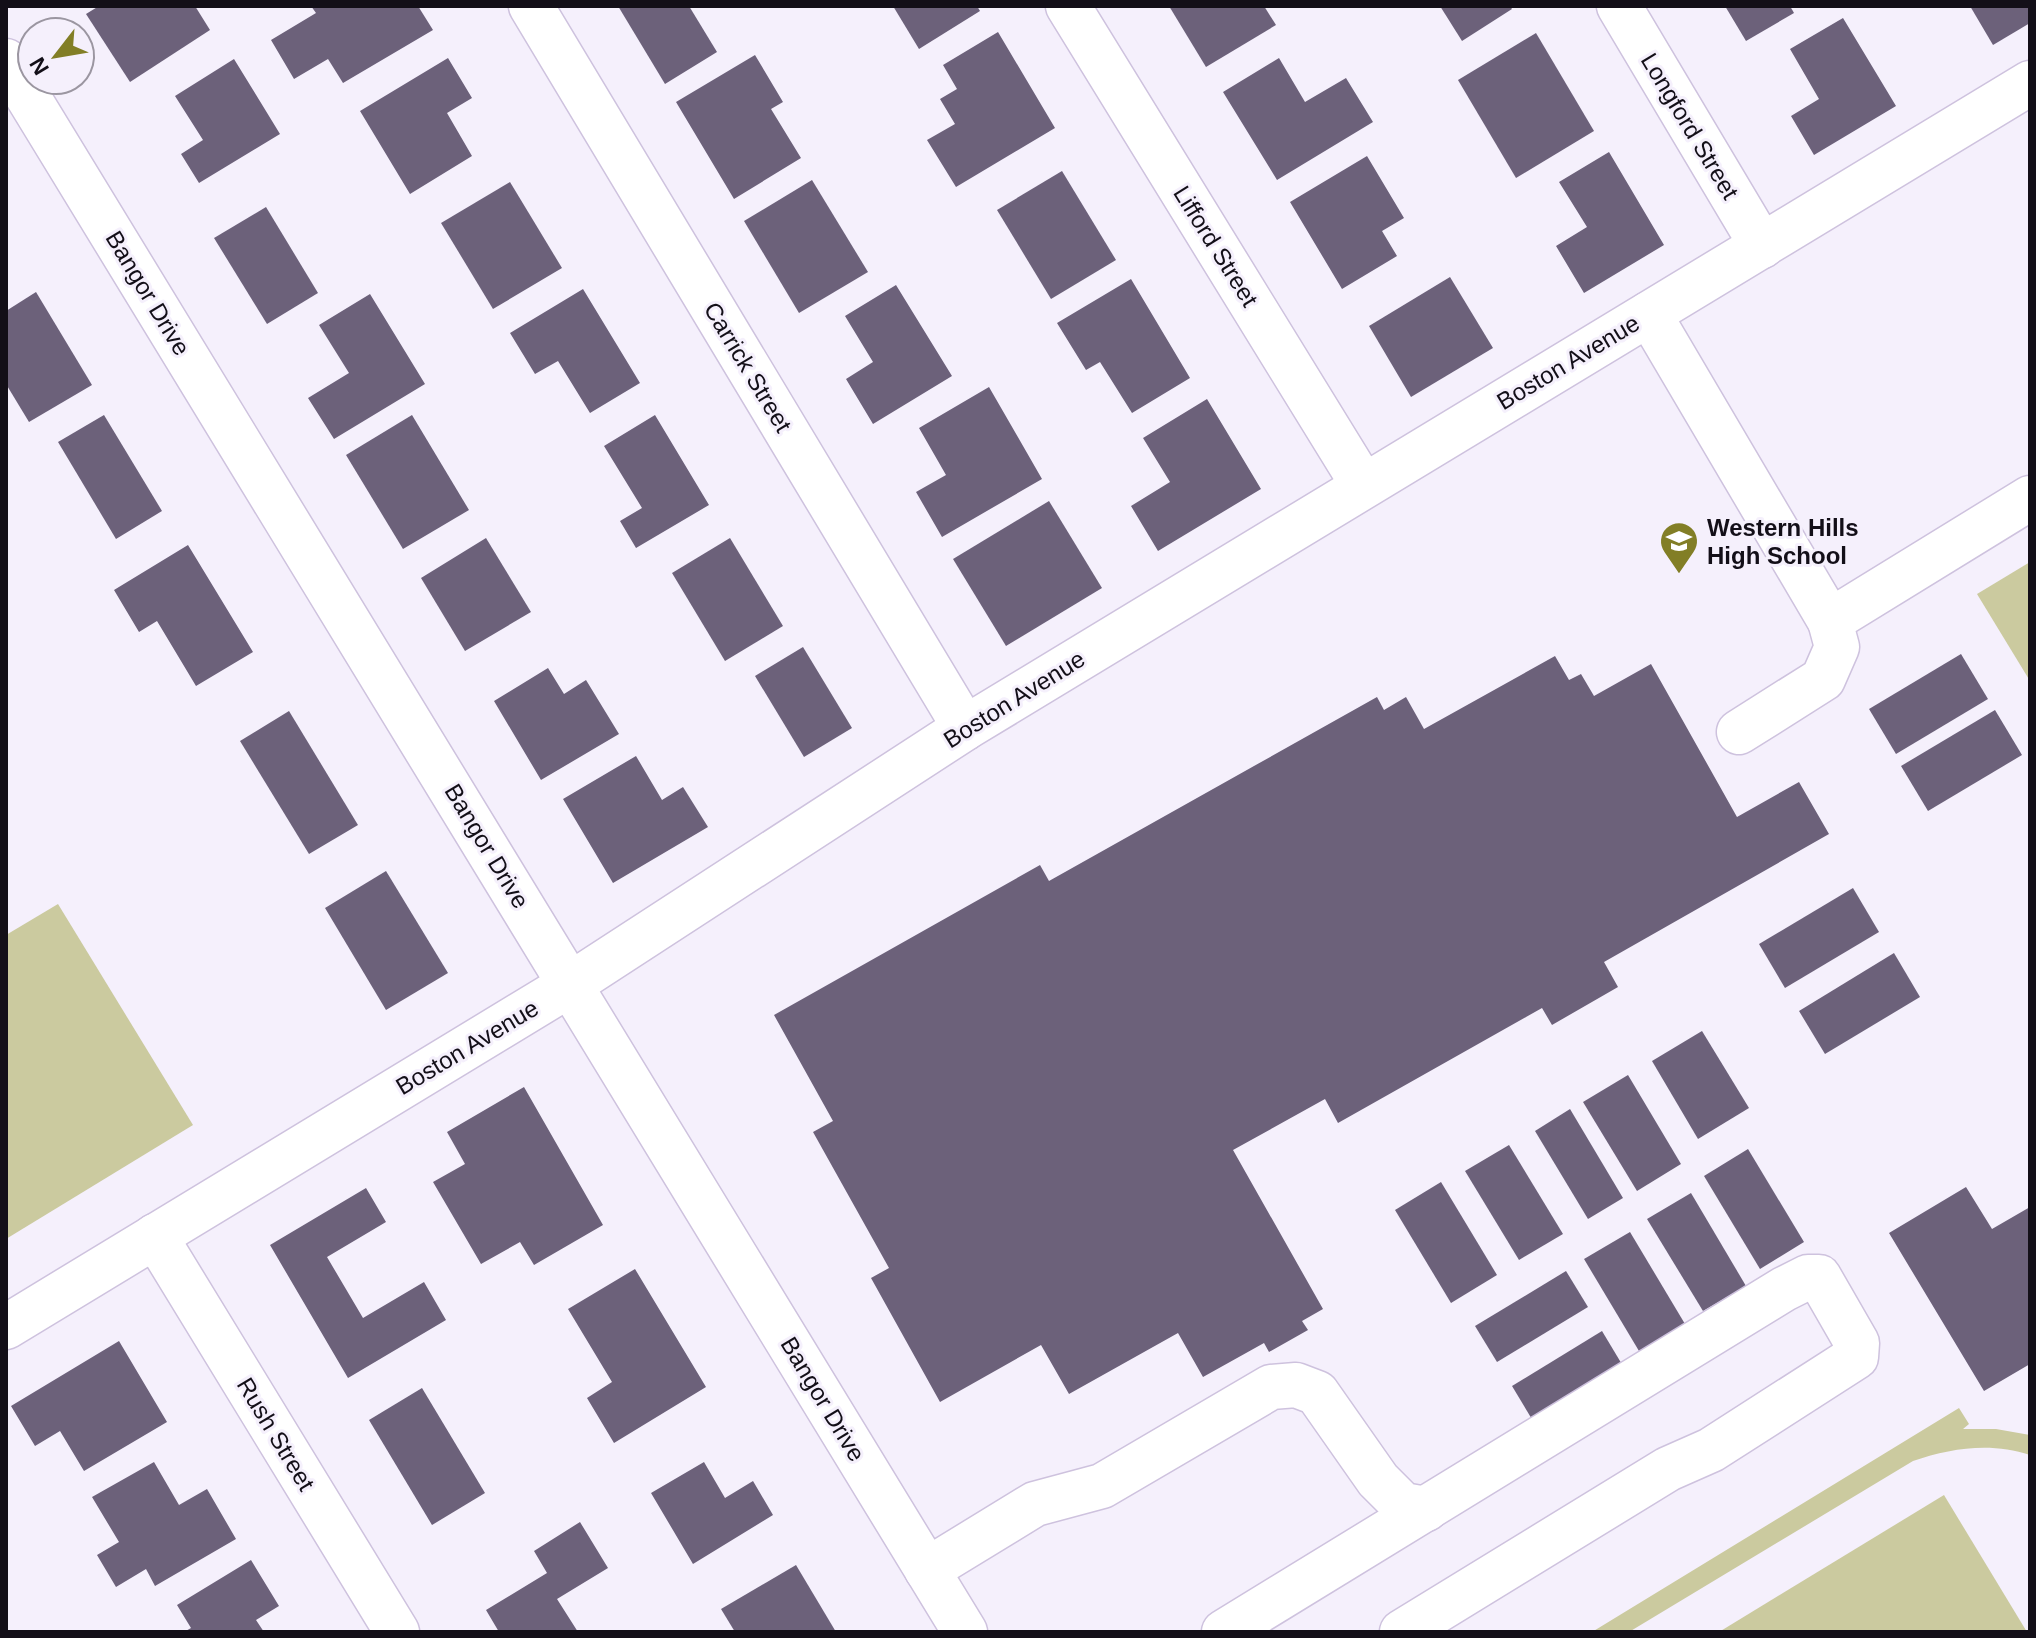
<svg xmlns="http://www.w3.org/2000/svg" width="2036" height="1638" font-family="Arial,sans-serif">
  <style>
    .green { fill: #cbca9f }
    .building { fill: #6c617a }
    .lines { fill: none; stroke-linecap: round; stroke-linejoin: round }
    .minor-casing { stroke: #cec2de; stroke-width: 47 }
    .minor { stroke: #fff; stroke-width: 44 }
    .labels { text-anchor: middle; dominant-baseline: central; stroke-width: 6; stroke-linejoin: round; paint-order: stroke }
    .street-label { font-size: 24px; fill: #130f18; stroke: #f5f0fc }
    .poi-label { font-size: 24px; font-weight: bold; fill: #130f18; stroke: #f5f0fc; text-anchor: start }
  </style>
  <rect width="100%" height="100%" fill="#f5f0fc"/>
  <!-- green -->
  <g class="green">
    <path d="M2030 562V681L1977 594Z"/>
    <path d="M58 904 193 1125 6 1239V935Z"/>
    <path d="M1959 1408 1969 1424 1963 1429H1996L2030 1435V1455C1991 1442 1951 1448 1913 1461L1629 1632H1592Z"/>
    <path d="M1944 1495 2027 1632H1719Z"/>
  </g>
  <!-- building -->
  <g class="building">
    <path d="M99 6H195L210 30 130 82 86 14Z"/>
    <path d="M311 6H418L433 30 343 83 328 59 294 79 271 40 316 13Z"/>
    <path d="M618 6H689L717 52 665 84Z"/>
    <path d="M893 6H977L980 11 919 49Z"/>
    <path d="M1169 6H1264L1276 25 1206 67Z"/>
    <path d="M1440 6H1510L1512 9 1462 41Z"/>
    <path d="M1725 6H1790L1794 13 1746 41Z"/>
    <path d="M1970 6H2030V23L1993 45Z"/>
    <path d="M1843 18 1896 106 1814 155 1791 116 1819 99 1790 49Z"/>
    <path d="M998 32 1055 128 956 187 927 140 955 124 940 99 957 89 943 65Z"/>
    <path d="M1536 33 1594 131 1516 178 1458 80Z"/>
    <path d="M755 55 783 102 771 109 801 158 734 199 676 102Z"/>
    <path d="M448 58 472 98 447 113 472 156 410 194 360 111Z"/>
    <path d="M1279 58 1305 102 1346 78 1373 122 1277 180 1223 92Z"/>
    <path d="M234 59 280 134 199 183 181 154 203 140 175 96Z"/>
    <path d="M1609 152 1664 245 1584 293 1556 246 1587 227 1559 182Z"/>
    <path d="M1367 156 1404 218 1382 231 1397 256 1342 289 1290 202Z"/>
    <path d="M1062 171 1116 260 1051 299 997 210Z"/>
    <path d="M812 180 868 272 799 313 744 221Z"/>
    <path d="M510 182 562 268 493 309 441 223Z"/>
    <path d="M266 207 318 293 267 324 214 238Z"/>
    <path d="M1450 277 1493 348 1411 397 1369 326Z"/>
    <path d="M1131 279 1190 378 1132 413 1100 362 1086 370 1057 323Z"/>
    <path d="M896 285 952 376 873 424 846 379 873 362 845 316Z"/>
    <path d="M583 289 640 383 590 413 558 361 535 374 510 333Z"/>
    <path d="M36 292 92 385 29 422 6 384V311Z"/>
    <path d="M370 294 425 384 334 439 308 398 349 373 319 325Z"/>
    <path d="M989 387 1042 479 942 537 916 492 946 475 919 428Z"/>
    <path d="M1207 399 1261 489 1158 551 1131 506 1170 482 1143 438Z"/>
    <path d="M104 415 162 511 116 539 58 442Z"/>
    <path d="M412 415 469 510 403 549 346 455Z"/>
    <path d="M655 415 709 505 636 548 620 521 642 508 604 446Z"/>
    <path d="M1049 501 1102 588 1006 646 953 559Z"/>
    <path d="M486 538 531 612 465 651 421 578Z"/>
    <path d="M730 538 783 626 725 661 672 573Z"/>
    <path d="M188 545 253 652 196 686 157 621 139 632 114 590Z"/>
    <path d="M803 647 852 728 804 757 755 676Z"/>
    <path d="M1961 654 1988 699 1896 754 1869 709Z"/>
    <path d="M1555 656 1569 680 1581 674 1594 696 1651 664 1737 817 1799 782 1829 834 1604 962 1618 987 1552 1025 1542 1008 1338 1123 1325 1099 1233 1150 1323 1309 1302 1321 1308 1330 1269 1352 1264 1343 1203 1377 1178 1333 1069 1394 1041 1345 940 1402 871 1278 889 1268 813 1132 833 1121 774 1015 1040 865 1049 881 1377 697 1384 710 1406 697 1424 729Z"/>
    <path d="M548 668 564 694 586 680 619 734 541 780 494 701Z"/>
    <path d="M1995 710 2022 755 1928 811 1901 766Z"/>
    <path d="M289 711 358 825 309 854 240 741Z"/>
    <path d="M636 756 662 800 683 787 708 827 613 883 563 799Z"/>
    <path d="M386 871 448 973 386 1010 325 908Z"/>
    <path d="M1853 888 1879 932 1785 988 1759 944Z"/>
    <path d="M1894 953 1920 997 1825 1054 1799 1011Z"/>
    <path d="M1702 1031 1749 1108 1698 1139 1652 1061Z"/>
    <path d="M1628 1075 1681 1164 1637 1191 1583 1102Z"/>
    <path d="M524 1087 603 1225 534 1265 520 1242 481 1264 433 1182 465 1164 447 1132Z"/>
    <path d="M1570 1109 1623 1198 1588 1219 1535 1131Z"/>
    <path d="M1509 1145 1563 1234 1519 1260 1465 1171Z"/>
    <path d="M1748 1149 1804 1242 1760 1269 1704 1176Z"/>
    <path d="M1441 1182 1497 1275 1451 1303 1395 1210Z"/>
    <path d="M1966 1187 1992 1229 2030 1207V1364L1984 1391 1889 1233Z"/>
    <path d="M366 1188 386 1222 327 1257 363 1318 424 1282 446 1320 348 1378 270 1245Z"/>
    <path d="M1691 1193 1746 1286 1703 1311 1647 1219Z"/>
    <path d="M1630 1232 1685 1324 1639 1351 1584 1259Z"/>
    <path d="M635 1269 706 1387 614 1443 587 1398 612 1382 568 1309Z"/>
    <path d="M1566 1271 1588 1307 1497 1362 1475 1326Z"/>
    <path d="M1602 1331 1623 1366 1533 1421 1512 1386Z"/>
    <path d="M119 1341 167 1422 84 1471 60 1431 35 1446 11 1406Z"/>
    <path d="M422 1388 485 1493 432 1525 369 1420Z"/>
    <path d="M154 1462 179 1505 207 1489 236 1539 155 1586 146 1569 116 1587 97 1555 119 1542 92 1497Z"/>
    <path d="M704 1462 725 1498 753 1481 773 1515 693 1564 651 1493Z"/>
    <path d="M580 1522 608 1568 557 1599 578 1632H499L486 1610 547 1573 534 1551Z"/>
    <path d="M251 1560 279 1606 256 1620 264 1632H184L191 1628 177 1605Z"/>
    <path d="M796 1565 836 1632H735L721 1609Z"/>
  </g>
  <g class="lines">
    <defs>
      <g id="minor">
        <path d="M531 6 965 728"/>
        <path d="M1068 6 1363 485"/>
        <path d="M1619 6 1762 246"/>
        <path d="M6 61 965 1632"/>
        <path d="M1649 314 1830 621 2030 498"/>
        <path d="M1739 732 1823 679 1837 647 1830 621"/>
        <path d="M155 1236 397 1632"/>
        <path d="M6 1327 571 984 965 728 2030 83"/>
        <path d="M927 1570 1035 1504 1102 1486 1271 1387 1296 1385 1317 1393 1378 1480 1403 1505 1426 1509"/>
        <path d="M1224 1632 1784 1289 1808 1277H1819L1857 1343 1856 1357 1711 1450 1668 1469 1402 1632"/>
      </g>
    </defs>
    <!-- minor casing -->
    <use href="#minor" class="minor-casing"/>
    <!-- minor -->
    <use href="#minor" class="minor"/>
  </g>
  <!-- icons -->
  <defs>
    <symbol id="school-pin" viewBox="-11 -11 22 30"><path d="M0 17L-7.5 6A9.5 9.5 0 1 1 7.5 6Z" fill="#827e26" stroke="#f5f0fc"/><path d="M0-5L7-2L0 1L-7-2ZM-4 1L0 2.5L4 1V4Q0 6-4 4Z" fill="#fff"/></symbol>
  </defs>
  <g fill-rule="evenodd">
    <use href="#school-pin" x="1657" y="519" width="44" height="60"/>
  </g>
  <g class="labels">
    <!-- street labels -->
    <g class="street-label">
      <text transform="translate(1690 126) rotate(59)">Longford Street</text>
      <text transform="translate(1216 246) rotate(58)">Lifford Street</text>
      <text transform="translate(148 293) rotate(59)">Bangor Drive</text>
      <text transform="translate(1568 362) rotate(-31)">Boston Avenue</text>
      <text transform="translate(748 367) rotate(59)">Carrick Street</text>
      <text transform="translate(1014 699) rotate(-32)">Boston Avenue</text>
      <text transform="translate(487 846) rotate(59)">Bangor Drive</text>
      <text transform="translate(467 1047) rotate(-31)">Boston Avenue</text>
      <text transform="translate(823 1399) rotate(59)">Bangor Drive</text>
      <text transform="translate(276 1434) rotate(59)">Rush Street</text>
    </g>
    <!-- poi labels -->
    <g class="poi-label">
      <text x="1707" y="527">Western Hills<tspan x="1707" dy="28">High School</tspan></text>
    </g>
  </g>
  <!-- border -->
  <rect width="2036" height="1638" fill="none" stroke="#130f18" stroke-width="16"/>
  <!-- north arrow -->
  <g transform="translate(56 56) rotate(239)"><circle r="38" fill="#f5f0fc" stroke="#9b96a1" stroke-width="2"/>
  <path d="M0-6L14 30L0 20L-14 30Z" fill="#827e26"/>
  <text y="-12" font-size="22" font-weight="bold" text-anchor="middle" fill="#130f18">N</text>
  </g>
</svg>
